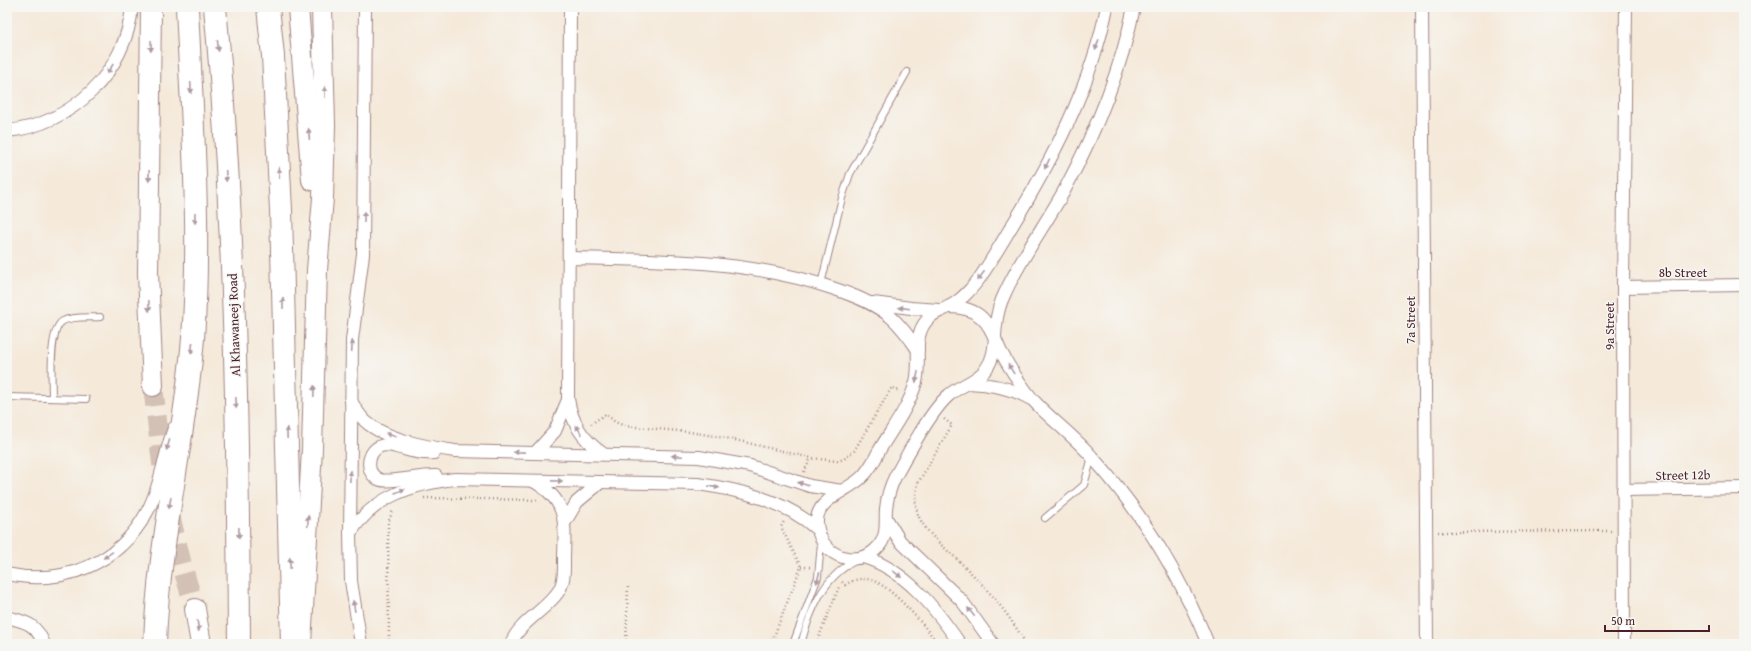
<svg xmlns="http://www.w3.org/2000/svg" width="1751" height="651" font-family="'Gentium Book Plus',serif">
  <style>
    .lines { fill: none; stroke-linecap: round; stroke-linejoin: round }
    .primary-tunnel { stroke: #d3c1b6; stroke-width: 20; stroke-dasharray: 20 10; stroke-linecap: butt }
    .lane-casing { stroke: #a08482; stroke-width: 8 }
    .street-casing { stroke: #a08482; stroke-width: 14 }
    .primary-casing { stroke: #a08482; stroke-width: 22 }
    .highway-casing { stroke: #a08482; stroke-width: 24 }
    .path { stroke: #a08482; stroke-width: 2.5; stroke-dasharray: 1 3; stroke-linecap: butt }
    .lane { stroke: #fff; stroke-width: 6 }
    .street { stroke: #fff; stroke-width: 12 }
    .primary { stroke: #fff; stroke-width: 20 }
    .highway { stroke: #fff; stroke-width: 22 }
    .oneway { fill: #ae9aa0 }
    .labels { text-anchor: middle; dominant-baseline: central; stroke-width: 3; stroke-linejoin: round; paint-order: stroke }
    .street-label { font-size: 13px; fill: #4a1f2b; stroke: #f6f6f2 }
  </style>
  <rect width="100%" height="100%" fill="#f6f6f2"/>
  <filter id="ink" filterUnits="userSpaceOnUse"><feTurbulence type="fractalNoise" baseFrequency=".025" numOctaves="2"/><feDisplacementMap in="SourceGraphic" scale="8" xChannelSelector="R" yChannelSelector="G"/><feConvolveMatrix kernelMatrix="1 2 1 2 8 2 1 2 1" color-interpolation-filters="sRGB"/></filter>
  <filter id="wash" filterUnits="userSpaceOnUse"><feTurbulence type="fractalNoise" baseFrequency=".012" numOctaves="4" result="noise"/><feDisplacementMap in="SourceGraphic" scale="16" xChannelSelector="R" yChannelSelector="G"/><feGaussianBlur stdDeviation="0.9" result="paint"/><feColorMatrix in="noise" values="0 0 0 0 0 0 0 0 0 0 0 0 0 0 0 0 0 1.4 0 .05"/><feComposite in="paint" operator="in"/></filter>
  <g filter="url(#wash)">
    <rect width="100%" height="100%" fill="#f5e9d9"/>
  </g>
  <g filter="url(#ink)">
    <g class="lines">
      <!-- primary-tunnel -->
      <g class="primary-tunnel">
        <path d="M153 386 164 481"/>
        <path d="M170 515 182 565 195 609"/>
      </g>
      <defs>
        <g id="lane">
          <path d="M821 284 842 198 850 174 907 72"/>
          <path d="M7 397 86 399"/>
          <path d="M52 398C52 382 48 329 63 321 73 316 89 318 100 317"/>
          <path d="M1045 518 1084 485 1092 457"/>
          <path d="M793 644 818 577 821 543"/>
          <path d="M801 644C810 611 823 577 855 561"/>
        </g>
        <g id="street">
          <path d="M570 7 568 399C572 423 582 439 602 453"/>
          <path d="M1107 7C1091 86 1052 161 1010 229 1000 246 990 263 979 279 971 289 962 300 950 306 940 312 931 313 924 324 913 341 921 363 916 382 909 407 892 429 879 451 874 461 869 471 861 478 842 495 806 501 820 536 829 560 862 567 879 546 888 535 885 522 886 509 887 498 890 487 895 477 907 455 931 410 949 395 960 385 977 382 986 369 996 356 994 340 996 325 997 314 1000 303 1005 293 1021 258 1045 225 1064 191 1095 133 1121 71 1134 7"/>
          <path d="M1422 7 1427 644"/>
          <path d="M7 131C72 125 126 72 132 7"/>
          <path d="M569 258C658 260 747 259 832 288 853 295 874 303 891 317 902 327 910 338 918 350"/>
          <path d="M1623 287 1744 285"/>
          <path d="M873 303 911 308 939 310"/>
          <path d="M949 307C961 307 973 309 982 318 992 327 995 340 1001 352 1010 369 1021 385 1033 400 1051 420 1074 436 1092 457 1142 512 1180 575 1208 644"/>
          <path d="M969 383C991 384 1012 388 1031 399"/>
          <path d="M351 401C355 408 359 415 365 421 386 440 428 447 455 451L699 457 750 466 810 486 842 491"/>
          <path d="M536 452 555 431 567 402"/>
          <path d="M434 453C424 454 414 452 404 449 398 448 392 445 386 445 368 446 363 471 378 479 386 484 422 475 436 476"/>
          <path d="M1623 490 1744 488"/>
          <path d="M886 518 900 541 962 601 993 644"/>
          <path d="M565 522 577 502 601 482"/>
          <path d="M350 533C375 496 412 484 455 479L698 484C740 490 785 500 818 530"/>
          <path d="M863 557C905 569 936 609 960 644"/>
          <path d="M7 574C63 586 119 564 147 512 161 486 164 455 174 428"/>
          <path d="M7 617C27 622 36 624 44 644"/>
          <path d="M361 644 351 581 350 533 352 340 363 254 365 7"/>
          <path d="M511 644C519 622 545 611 558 592 565 582 564 569 564 557 565 522 568 500 533 481"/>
          <path d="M1624 644 1623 287 1626 7"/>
        </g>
        <g id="primary">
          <path d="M151 7 148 273 153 386"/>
          <path d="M298 7 312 180"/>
          <path d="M195 609 201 644"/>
          <path d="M301 644 312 449 317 270 323 198 325 125 322 7"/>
        </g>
        <g id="highway">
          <path d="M215 7C235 218 238 432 239 644"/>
          <path d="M268 7 273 56 281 210 292 644"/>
          <path d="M155 644C158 541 185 441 193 338 201 228 192 117 187 7"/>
        </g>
      </defs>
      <!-- lane casing -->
      <use href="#lane" class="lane-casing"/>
      <!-- street casing -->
      <use href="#street" class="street-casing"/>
      <!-- primary casing -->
      <use href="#primary" class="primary-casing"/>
      <!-- highway casing -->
      <use href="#highway" class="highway-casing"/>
      <!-- path -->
      <g class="path">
        <path d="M944 419 952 425 918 483C915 496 914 509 921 521 931 538 950 552 963 565 988 589 1009 614 1026 644"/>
        <path d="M591 424 606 414 615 422 625 426 690 432 731 439 811 458 837 461 844 459 854 451 892 387 900 392"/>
        <path d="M804 472 811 458"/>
        <path d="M424 498 539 500"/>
        <path d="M1438 532 1611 531"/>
        <path d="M801 567H810"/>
        <path d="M842 582 845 585C854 579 864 577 874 581 893 588 926 627 938 644"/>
        <path d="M389 644 388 523 393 510"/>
        <path d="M626 644 628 587"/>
        <path d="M771 644 801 567 781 527 784 521"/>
        <path d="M816 644 839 587"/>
      </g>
      <!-- lane -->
      <use href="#lane" class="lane"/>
      <!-- street -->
      <use href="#street" class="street"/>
      <!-- primary -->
      <use href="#primary" class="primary"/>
      <!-- highway -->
      <use href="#highway" class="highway"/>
    </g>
    <!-- one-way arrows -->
    <defs><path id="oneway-solid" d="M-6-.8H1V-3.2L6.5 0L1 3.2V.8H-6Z"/></defs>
    <g class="oneway">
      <use href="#oneway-solid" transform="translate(1097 45) rotate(108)"/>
      <use href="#oneway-solid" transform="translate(151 46) rotate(91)"/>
      <use href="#oneway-solid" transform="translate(218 46) rotate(84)"/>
      <use href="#oneway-solid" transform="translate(110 69) rotate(123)"/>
      <use href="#oneway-solid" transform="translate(191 88) rotate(87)"/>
      <use href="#oneway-solid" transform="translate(325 92) rotate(-91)"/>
      <use href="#oneway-solid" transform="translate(309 134) rotate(-94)"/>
      <use href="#oneway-solid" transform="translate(1047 164) rotate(116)"/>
      <use href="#oneway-solid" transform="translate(279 173) rotate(-93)"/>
      <use href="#oneway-solid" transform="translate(149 176) rotate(91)"/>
      <use href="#oneway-solid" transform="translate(226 176) rotate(87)"/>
      <use href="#oneway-solid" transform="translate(364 217) rotate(-90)"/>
      <use href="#oneway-solid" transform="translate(195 218) rotate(89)"/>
      <use href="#oneway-solid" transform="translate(981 276) rotate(126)"/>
      <use href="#oneway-solid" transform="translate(283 303) rotate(-91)"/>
      <use href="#oneway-solid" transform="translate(149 306) rotate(88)"/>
      <use href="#oneway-solid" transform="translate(904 308) rotate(-173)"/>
      <use href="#oneway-solid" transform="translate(352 346) rotate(-87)"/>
      <use href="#oneway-solid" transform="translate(192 348) rotate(96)"/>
      <use href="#oneway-solid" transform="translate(1011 369) rotate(-122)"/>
      <use href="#oneway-solid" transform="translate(917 377) rotate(101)"/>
      <use href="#oneway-solid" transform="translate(314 391) rotate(-88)"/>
      <use href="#oneway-solid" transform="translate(236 403) rotate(89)"/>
      <use href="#oneway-solid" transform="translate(579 430) rotate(-122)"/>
      <use href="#oneway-solid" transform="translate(287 433) rotate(-92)"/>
      <use href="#oneway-solid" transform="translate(391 435) rotate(-160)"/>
      <use href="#oneway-solid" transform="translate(168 445) rotate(107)"/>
      <use href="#oneway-solid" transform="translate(519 452) rotate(-179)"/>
      <use href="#oneway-solid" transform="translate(677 456) rotate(-177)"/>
      <use href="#oneway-solid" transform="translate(350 476) rotate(-89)"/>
      <use href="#oneway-solid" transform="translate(557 481) rotate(1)"/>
      <use href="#oneway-solid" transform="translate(803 484) rotate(-163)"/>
      <use href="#oneway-solid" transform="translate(714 487) rotate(8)"/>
      <use href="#oneway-solid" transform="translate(400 491) rotate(-22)"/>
      <use href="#oneway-solid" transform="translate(170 503) rotate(99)"/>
      <use href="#oneway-solid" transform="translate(308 521) rotate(-87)"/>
      <use href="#oneway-solid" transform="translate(239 533) rotate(89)"/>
      <use href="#oneway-solid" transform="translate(108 555) rotate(146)"/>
      <use href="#oneway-solid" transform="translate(290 563) rotate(-92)"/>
      <use href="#oneway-solid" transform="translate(897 574) rotate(38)"/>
      <use href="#oneway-solid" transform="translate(818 578) rotate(105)"/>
      <use href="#oneway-solid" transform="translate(354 606) rotate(-100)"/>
      <use href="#oneway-solid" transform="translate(971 612) rotate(-128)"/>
      <use href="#oneway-solid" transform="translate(198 626) rotate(81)"/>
    </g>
  </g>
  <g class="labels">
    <!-- street labels -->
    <g class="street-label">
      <text x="1683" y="272">8b Street</text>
      <text transform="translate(1410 320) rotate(-90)">7a Street</text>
      <text transform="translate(234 325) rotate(-92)">Al Khawaneej Road</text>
      <text transform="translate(1609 326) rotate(-90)">9a Street</text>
      <text transform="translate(1683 475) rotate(-1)">Street 12b</text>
    </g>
  </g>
  <!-- margin -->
  <rect width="1751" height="651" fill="none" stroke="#f6f6f2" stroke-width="24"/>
  <!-- scale -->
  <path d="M1605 625v6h104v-6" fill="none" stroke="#4a1f2b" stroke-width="2"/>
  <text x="1611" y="625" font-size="12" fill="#4a1f2b" stroke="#f6f6f2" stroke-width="3" paint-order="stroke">50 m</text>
</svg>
